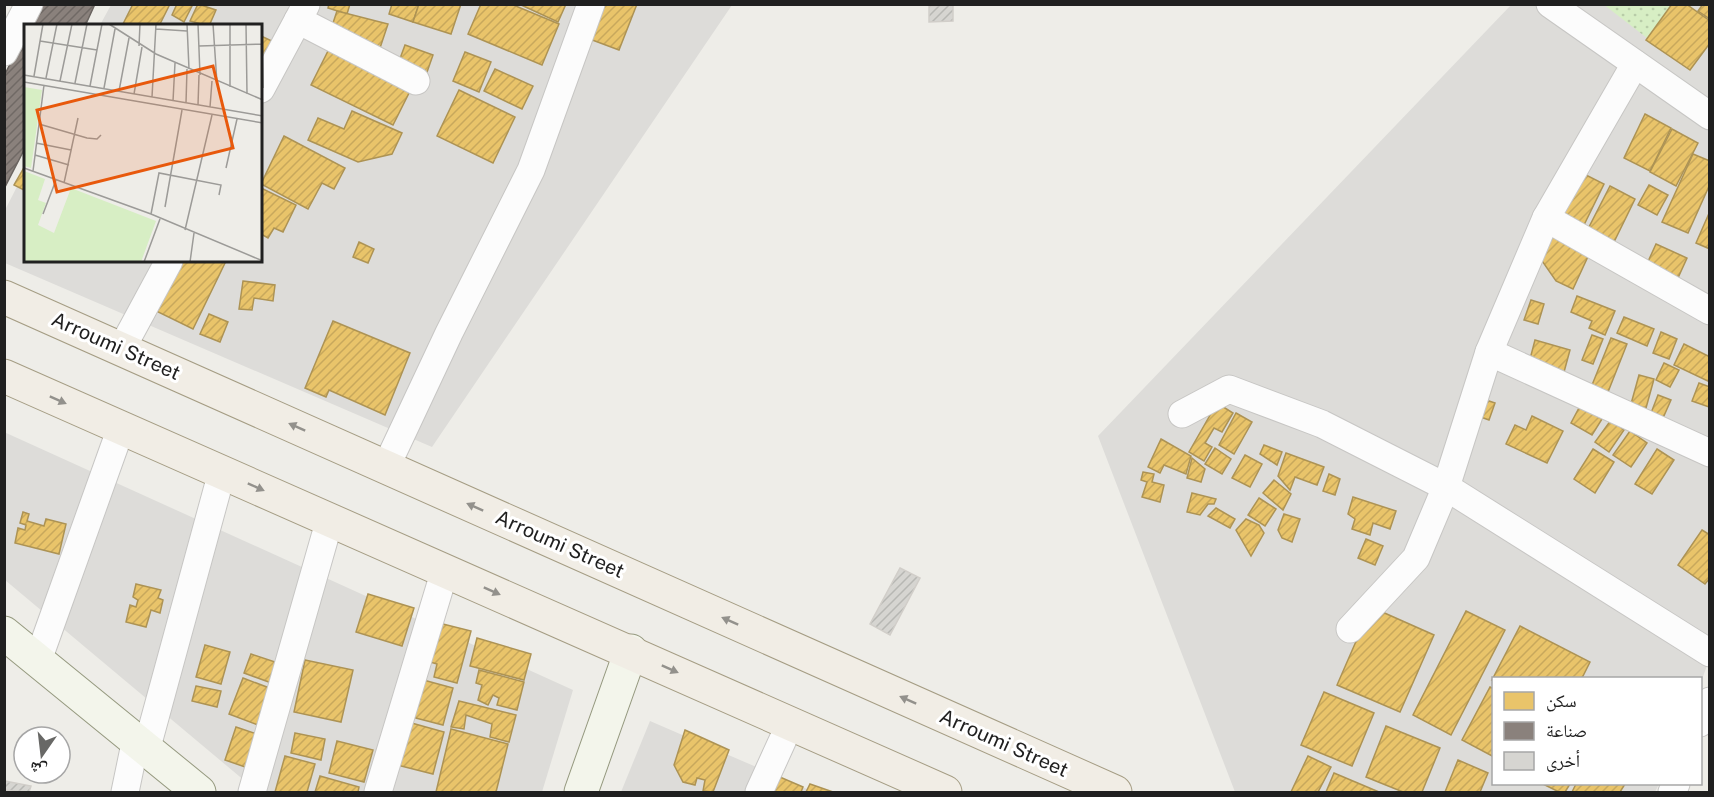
<svg xmlns="http://www.w3.org/2000/svg" width="1714" height="797" font-family="'Public Sans','Noto Naskh Arabic',sans-serif">
  <style>
    .residential { fill: #dddcd9 }
    .garden { fill: url(#garden-dots) }
    .homes { fill: url(#homes-hatch); stroke: #ad9354; stroke-width: 1.5 }
    .industry { fill: url(#industry-hatch); stroke: #6a6460; stroke-width: 1.5 }
    .building { fill: url(#building-hatch); stroke: #d1cec9; stroke-width: 1.5 }
    .lines { fill: none; stroke-linecap: round; stroke-linejoin: round }
    .minor-casing { stroke: #c7c6c4; stroke-width: 29 }
    .secondary-casing { stroke: #95997f; stroke-width: 35 }
    .primary-casing { stroke: #a59d84; stroke-width: 35 }
    .minor { stroke: #fcfcfc; stroke-width: 27 }
    .secondary { stroke: #f3f5eb; stroke-width: 33 }
    .primary { stroke: #f1ede5; stroke-width: 33 }
    .oneway { fill: #93918c }
    .labels { text-anchor: middle; dominant-baseline: central; stroke-width: 6; stroke-linejoin: round; paint-order: stroke }
    .street-label { font-size: 20px; fill: #202020; stroke: #fff }
    .inset-road { fill: none; stroke: #9c9b98; stroke-width: 1.5 }
    .view { fill: #e8590c; fill-opacity: 0.15; stroke: #e8590c; stroke-width: 3 }
    .inset-edge { fill: none; stroke: #202020; stroke-width: 3 }
  </style>
  <defs>
    <pattern id="garden-dots" width="8" height="8" patternUnits="userSpaceOnUse" patternTransform="scale(1.5)"><rect width="8" height="8" fill="#d7eec4"/><path d="M2 2h.1M6 6h.1" fill="none" stroke="#b8cca8" stroke-width="1.8" stroke-linecap="round"/></pattern>
    <pattern id="homes-hatch" width="6" height="6" patternUnits="userSpaceOnUse" patternTransform="scale(1.5)"><rect width="6" height="6" fill="#e9c46a"/><path d="M-1 1l2-2M0 6l6-6M5 7l2-2" fill="none" stroke="#c8a85c"/></pattern>
    <pattern id="industry-hatch" width="6" height="6" patternUnits="userSpaceOnUse" patternTransform="scale(1.5)"><rect width="6" height="6" fill="#8a817c"/><path d="M-1 1l2-2M0 6l6-6M5 7l2-2" fill="none" stroke="#706965"/></pattern>
    <pattern id="building-hatch" width="6" height="6" patternUnits="userSpaceOnUse" patternTransform="scale(1.5)"><rect width="6" height="6" fill="#d6d5d1"/><path d="M-1 1l2-2M0 6l6-6M5 7l2-2" fill="none" stroke="#b7b7b3"/></pattern>
  </defs>
  <rect width="100%" height="100%" fill="#eeede8"/>
  <!-- residential -->
  <g class="residential">
    <path d="M111 5H732L432 447 5 263 4 212 25 171 26 261H261V26L100 25Z"/>
    <path d="M1511 5H1709V660L1701 682 1700 678H1494V784H1659L1655 792H1235L1098 436Z"/>
    <path d="M4 432 573 690 542 792H258L5 580Z"/>
    <path d="M650 721 814 792H621Z"/>
  </g>
  <!-- garden -->
  <path class="garden" d="M1603 4 1672 5 1647 38Z"/>
  <!-- homes -->
  <g class="homes">
    <path d="M133 4H170L159 26H122Z"/>
    <path d="M177 4H193L184 22 172 15Z"/>
    <path d="M198 4 216 10 209 26 190 21Z"/>
    <path d="M329 4H350L347 14 328 8Z"/>
    <path d="M392 4H419L413 22 389 14Z"/>
    <path d="M419 4H461L451 34 413 22Z"/>
    <path d="M481 4H511L559 24 542 65 468 34Z"/>
    <path d="M519 4H566L558 22Z"/>
    <path d="M600 4H637L619 50 587 38Z"/>
    <path d="M1672 4H1686L1710 21V43L1690 70 1646 40Z"/>
    <path d="M1703 4H1710V19L1698 11Z"/>
    <path d="M337 11 388 24 379 51 331 29Z"/>
    <path d="M261 36 272 41 261 63Z"/>
    <path d="M405 45 433 55 426 75 398 64Z"/>
    <path d="M329 49 411 89 393 125 311 85Z"/>
    <path d="M465 52 491 62 479 92 453 81Z"/>
    <path d="M495 69 533 86 522 109 484 91Z"/>
    <path d="M459 90 515 117 493 163 437 136Z"/>
    <path d="M352 111 402 133 392 154 358 162 308 140 318 118 344 129Z"/>
    <path d="M1645 114 1671 128 1650 171 1624 158Z"/>
    <path d="M1672 129 1698 143 1676 186 1650 172Z"/>
    <path d="M284 136 345 168 334 189 322 183 308 209 261 184Z"/>
    <path d="M1693 154 1710 161V184L1688 233 1662 222Z"/>
    <path d="M26 164V191L14 185Z"/>
    <path d="M1578 171 1604 184 1583 227 1557 214Z"/>
    <path d="M1649 185 1668 195 1657 215 1638 205Z"/>
    <path d="M1610 186 1635 199 1614 242 1588 229Z"/>
    <path d="M261 188 296 205 283 232 274 228 268 238 261 234Z"/>
    <path d="M1710 211V249L1696 243Z"/>
    <path d="M1552 232 1591 250 1573 289 1556 281 1540 258Z"/>
    <path d="M359 242 374 249 368 263 353 257Z"/>
    <path d="M1656 244 1687 258 1677 280 1646 266Z"/>
    <path d="M176 261H226L193 329 152 309Z"/>
    <path d="M243 281 275 285 273 301 254 298 252 310 239 309Z"/>
    <path d="M1577 296 1615 311 1605 335 1589 328 1592 321 1571 312Z"/>
    <path d="M1531 300 1544 304 1538 324 1524 320Z"/>
    <path d="M209 314 228 322 220 342 200 334Z"/>
    <path d="M1624 317 1654 329 1647 346 1617 333Z"/>
    <path d="M333 321 410 353 385 415 329 390 326 397 305 388Z"/>
    <path d="M1661 332 1677 339 1669 359 1653 353Z"/>
    <path d="M1592 335 1603 339 1593 364 1582 360Z"/>
    <path d="M1611 338 1627 344 1608 392 1592 385Z"/>
    <path d="M1535 340 1570 350 1564 372 1529 363Z"/>
    <path d="M1684 344 1708 356 1710 353V382L1674 365Z"/>
    <path d="M1664 363 1679 370 1670 387 1656 380Z"/>
    <path d="M1639 375 1654 379 1646 408 1631 404Z"/>
    <path d="M1699 383 1710 387 1709 407 1692 401Z"/>
    <path d="M1658 395 1671 400 1663 418 1651 413Z"/>
    <path d="M1489 401 1495 403 1489 420 1478 416 1481 406Z"/>
    <path d="M1217 403 1233 413 1222 432 1214 428 1205 443 1212 447 1204 461 1189 452Z"/>
    <path d="M1580 406 1602 419 1592 435 1571 423Z"/>
    <path d="M1236 413 1252 422 1234 454 1219 445Z"/>
    <path d="M1532 416 1563 431 1547 463 1506 444 1515 425 1526 430Z"/>
    <path d="M1611 420 1624 430 1609 452 1595 442Z"/>
    <path d="M1630 431 1647 443 1631 467 1613 455Z"/>
    <path d="M1161 439 1191 456 1186 474 1164 465 1160 473 1148 467Z"/>
    <path d="M1264 445 1282 452 1277 465 1260 454Z"/>
    <path d="M1215 448 1231 459 1222 474 1205 464Z"/>
    <path d="M1593 449 1614 462 1595 493 1574 479Z"/>
    <path d="M1657 449 1674 460 1652 494 1635 484Z"/>
    <path d="M1286 453 1324 467 1317 485 1295 477 1290 490 1278 476Z"/>
    <path d="M1245 455 1262 464 1250 487 1232 478Z"/>
    <path d="M1192 458 1205 469 1201 482 1187 478Z"/>
    <path d="M1143 472 1154 474 1152 482 1164 485 1160 502 1142 497 1147 482 1141 480Z"/>
    <path d="M1329 474 1340 479 1335 495 1323 491Z"/>
    <path d="M1274 480 1291 494 1283 510 1263 493Z"/>
    <path d="M1192 493 1216 499 1214 504H1208L1200 515 1187 512Z"/>
    <path d="M1353 497 1396 511 1390 529 1373 523 1370 535 1352 529 1355 519 1348 514Z"/>
    <path d="M1259 498 1276 509 1265 526 1248 515Z"/>
    <path d="M1216 508 1235 519 1230 528 1208 516Z"/>
    <path d="M23 512 29 514 27 521 44 526 46 519 66 524 59 554 15 543 18 528 25 530 26 525 20 523Z"/>
    <path d="M1284 514 1300 519 1292 542 1282 538 1278 530Z"/>
    <path d="M1246 519 1259 525 1264 533 1251 556 1236 530Z"/>
    <path d="M1702 530 1710 535V578L1705 584 1678 565Z"/>
    <path d="M1366 539 1383 546 1375 565 1358 558Z"/>
    <path d="M136 584 161 590 158 598 163 600 160 613 151 610 146 627 126 622 130 605 136 607 138 600 133 597Z"/>
    <path d="M368 594 414 608 402 646 356 632Z"/>
    <path d="M1371 607 1434 635 1400 712 1337 685Z"/>
    <path d="M1466 611 1505 630 1451 735 1413 715Z"/>
    <path d="M423 619 471 631 457 683 434 677 437 664 430 662Z"/>
    <path d="M1520 626 1590 662 1582 678 1492 680Z"/>
    <path d="M477 638 531 654 524 680 470 666Z"/>
    <path d="M205 645 230 652 221 684 196 677Z"/>
    <path d="M251 654 284 665 277 685 244 673Z"/>
    <path d="M305 660 353 670 341 722 294 712Z"/>
    <path d="M479 670 524 682 517 710 497 705 499 698 493 695 488 705 478 700 482 685 476 683Z"/>
    <path d="M243 678 272 689 258 725 229 714Z"/>
    <path d="M416 678 453 688 443 725 404 715Z"/>
    <path d="M196 686 221 691 217 707 192 701Z"/>
    <path d="M1490 687 1494 689V757L1462 740Z"/>
    <path d="M1324 692 1374 713 1352 766 1301 745Z"/>
    <path d="M459 701 516 715 509 742 490 737 492 724 466 715 464 729 451 727Z"/>
    <path d="M408 722 444 732 433 774 397 765Z"/>
    <path d="M1386 726 1440 748 1422 792H1403L1366 777Z"/>
    <path d="M236 727 263 736 251 769 225 760Z"/>
    <path d="M451 729 508 744 496 792H436Z"/>
    <path d="M685 730 729 750 713 792 703 791 705 780 697 778 695 785 683 782 674 765Z"/>
    <path d="M295 733 325 739 321 760 291 753Z"/>
    <path d="M337 741 373 750 364 782 329 773Z"/>
    <path d="M285 756 315 764 307 792H275Z"/>
    <path d="M1308 756 1331 767 1318 792H1291Z"/>
    <path d="M1458 760 1488 773 1480 792H1445Z"/>
    <path d="M759 768 803 787 801 792H748Z"/>
    <path d="M1334 773 1379 792H1326Z"/>
    <path d="M320 776 359 787 358 792H315Z"/>
    <path d="M810 784 833 792H806Z"/>
    <path d="M1543 784H1570L1565 792H1559Z"/>
    <path d="M1576 784H1625L1620 792H1572Z"/>
  </g>
  <!-- industry -->
  <g class="industry">
    <path d="M40 4H95L85 26H29Z"/>
    <path d="M26 33V146L4 189V76Z"/>
  </g>
  <!-- building -->
  <g class="building">
    <path d="M953 5V21L929 22V6Z"/>
    <path d="M900 568 920 578 890 635 870 624Z"/>
    <path d="M5 781 31 786 29 792 4 790Z"/>
  </g>
  <g class="lines">
    <defs>
      <g id="minor">
        <path d="M1550 4 1710 116"/>
        <path d="M298 20 416 81"/>
        <path d="M4 52 29 4"/>
        <path d="M261 89 306 5"/>
        <path d="M1546 218 1710 311"/>
        <path d="M122 348 169 261"/>
        <path d="M1489 352 1710 453"/>
        <path d="M1182 414 1229 389 1322 424 1446 487 1710 653"/>
        <path d="M386 467 449 333 531 170 591 4"/>
        <path d="M1350 629 1416 558 1446 487 1489 352 1546 218 1635 64"/>
        <path d="M38 660 121 428"/>
        <path d="M1700 723 1710 701"/>
        <path d="M147 747 222 472"/>
        <path d="M125 792 136 739"/>
        <path d="M252 792 330 519"/>
        <path d="M378 792 445 570"/>
        <path d="M759 792 790 724"/>
        <path d="M1672 792 1676 784"/>
      </g>
      <g id="secondary">
        <path d="M4 633 199 792"/>
        <path d="M581 792 631 651"/>
      </g>
      <g id="primary">
        <path d="M4 297 1115 792"/>
        <path d="M4 376 945 792"/>
      </g>
    </defs>
    <!-- minor casing -->
    <use href="#minor" class="minor-casing"/>
    <!-- secondary casing -->
    <use href="#secondary" class="secondary-casing"/>
    <!-- primary casing -->
    <use href="#primary" class="primary-casing"/>
    <!-- minor -->
    <use href="#minor" class="minor"/>
    <!-- secondary -->
    <use href="#secondary" class="secondary"/>
    <!-- primary -->
    <use href="#primary" class="primary"/>
  </g>
  <!-- one-way arrows -->
  <defs><path id="oneway-solid" d="M-6-.8H1V-3.2L6.5 0L1 3.2V.8H-6Z" transform="scale(1.5)"/></defs>
  <g class="oneway">
    <use href="#oneway-solid" transform="translate(58 400) rotate(24)"/>
    <use href="#oneway-solid" transform="translate(297 427) rotate(-156)"/>
    <use href="#oneway-solid" transform="translate(256 487) rotate(24)"/>
    <use href="#oneway-solid" transform="translate(475 507) rotate(-156)"/>
    <use href="#oneway-solid" transform="translate(492 591) rotate(24)"/>
    <use href="#oneway-solid" transform="translate(730 621) rotate(-156)"/>
    <use href="#oneway-solid" transform="translate(670 669) rotate(24)"/>
    <use href="#oneway-solid" transform="translate(908 700) rotate(-156)"/>
  </g>
  <g class="labels">
    <!-- street labels -->
    <g class="street-label">
      <text transform="translate(116 346) rotate(24)">Arroumi Street</text>
      <text transform="translate(560 544) rotate(24)">Arroumi Street</text>
      <text transform="translate(1004 743) rotate(24)">Arroumi Street</text>
    </g>
  </g>
  <!-- overview -->
  <g transform="translate(24 24)">
    <rect width="238" height="238" fill="#eeede8"/>
    <path d="M0 63 18 66 7 144 0 142ZM0 147 21 155 14 176 22 179 14 201 30 209 47 164 132 197 117 238H0Z" fill="#d7eec4"/>
    <path class="inset-road" d="M85 0 132 30 239 76M163 0 165 45M174 0 176 51M189 0 193 59M206 0V63M222 0 223 70M238 0 239 64M132 5 163 7M16 17 73 26M115 22 116 0M175 22 239 20M0 51 239 92M10 52 19 0M22 54 33 0M36 57 48 0M0 58 239 99M51 59 63 0M66 62 78 0M80 64 91 5M95 67 105 14M110 70 118 23M128 73 132 0M149 77 151 39M162 79 163 45M174 81 175 51M186 83 188 57M15 100 63 114 73 115 77 111M12 119 47 126M11 131 45 141M0 144 127 190 239 237M202 144 213 95M9 147 20 61M40 159 54 94M141 183 158 86M19 190 32 156M127 190 135 149 197 161 195 171M161 206 188 91M120 238 136 195M166 238 170 209"/>
    <path class="view" d="M189 42 209 124 33 168 13 86Z"/>
    <rect width="238" height="238" class="inset-edge"/>
  </g>
  <!-- border -->
  <rect width="1714" height="797" fill="none" stroke="#202020" stroke-width="12"/>
  <!-- legend -->
  <rect x="1492" y="677" width="210" height="108" fill="#ffffff" stroke="#a6a6a6" stroke-width="1.5"/>
  <rect x="1504" y="692" width="30" height="18" fill="#e9c46a" stroke="#a6a6a6" stroke-width="1.5"/>
  <text x="1546" y="707" font-size="18" fill="#202020">سكن</text>
  <rect x="1504" y="722" width="30" height="18" fill="#8a817c" stroke="#a6a6a6" stroke-width="1.5"/>
  <text x="1546" y="737" font-size="18" fill="#202020">صناعة</text>
  <rect x="1504" y="752" width="30" height="18" fill="#d6d5d1" stroke="#a6a6a6" stroke-width="1.5"/>
  <text x="1546" y="767" font-size="18" fill="#202020">أخرى</text>
  <!-- north arrow -->
  <g transform="translate(42 755) rotate(194)"><circle r="28" fill="#ffffff" stroke="#a6a6a6" stroke-width="1.5"/>
  <path d="M0-4.5L10 22L0 15L-10 22Z" fill="#686866"/>
  <text y="-9" font-size="16" font-weight="bold" text-anchor="middle" fill="#202020">ش</text>
  </g>
</svg>
